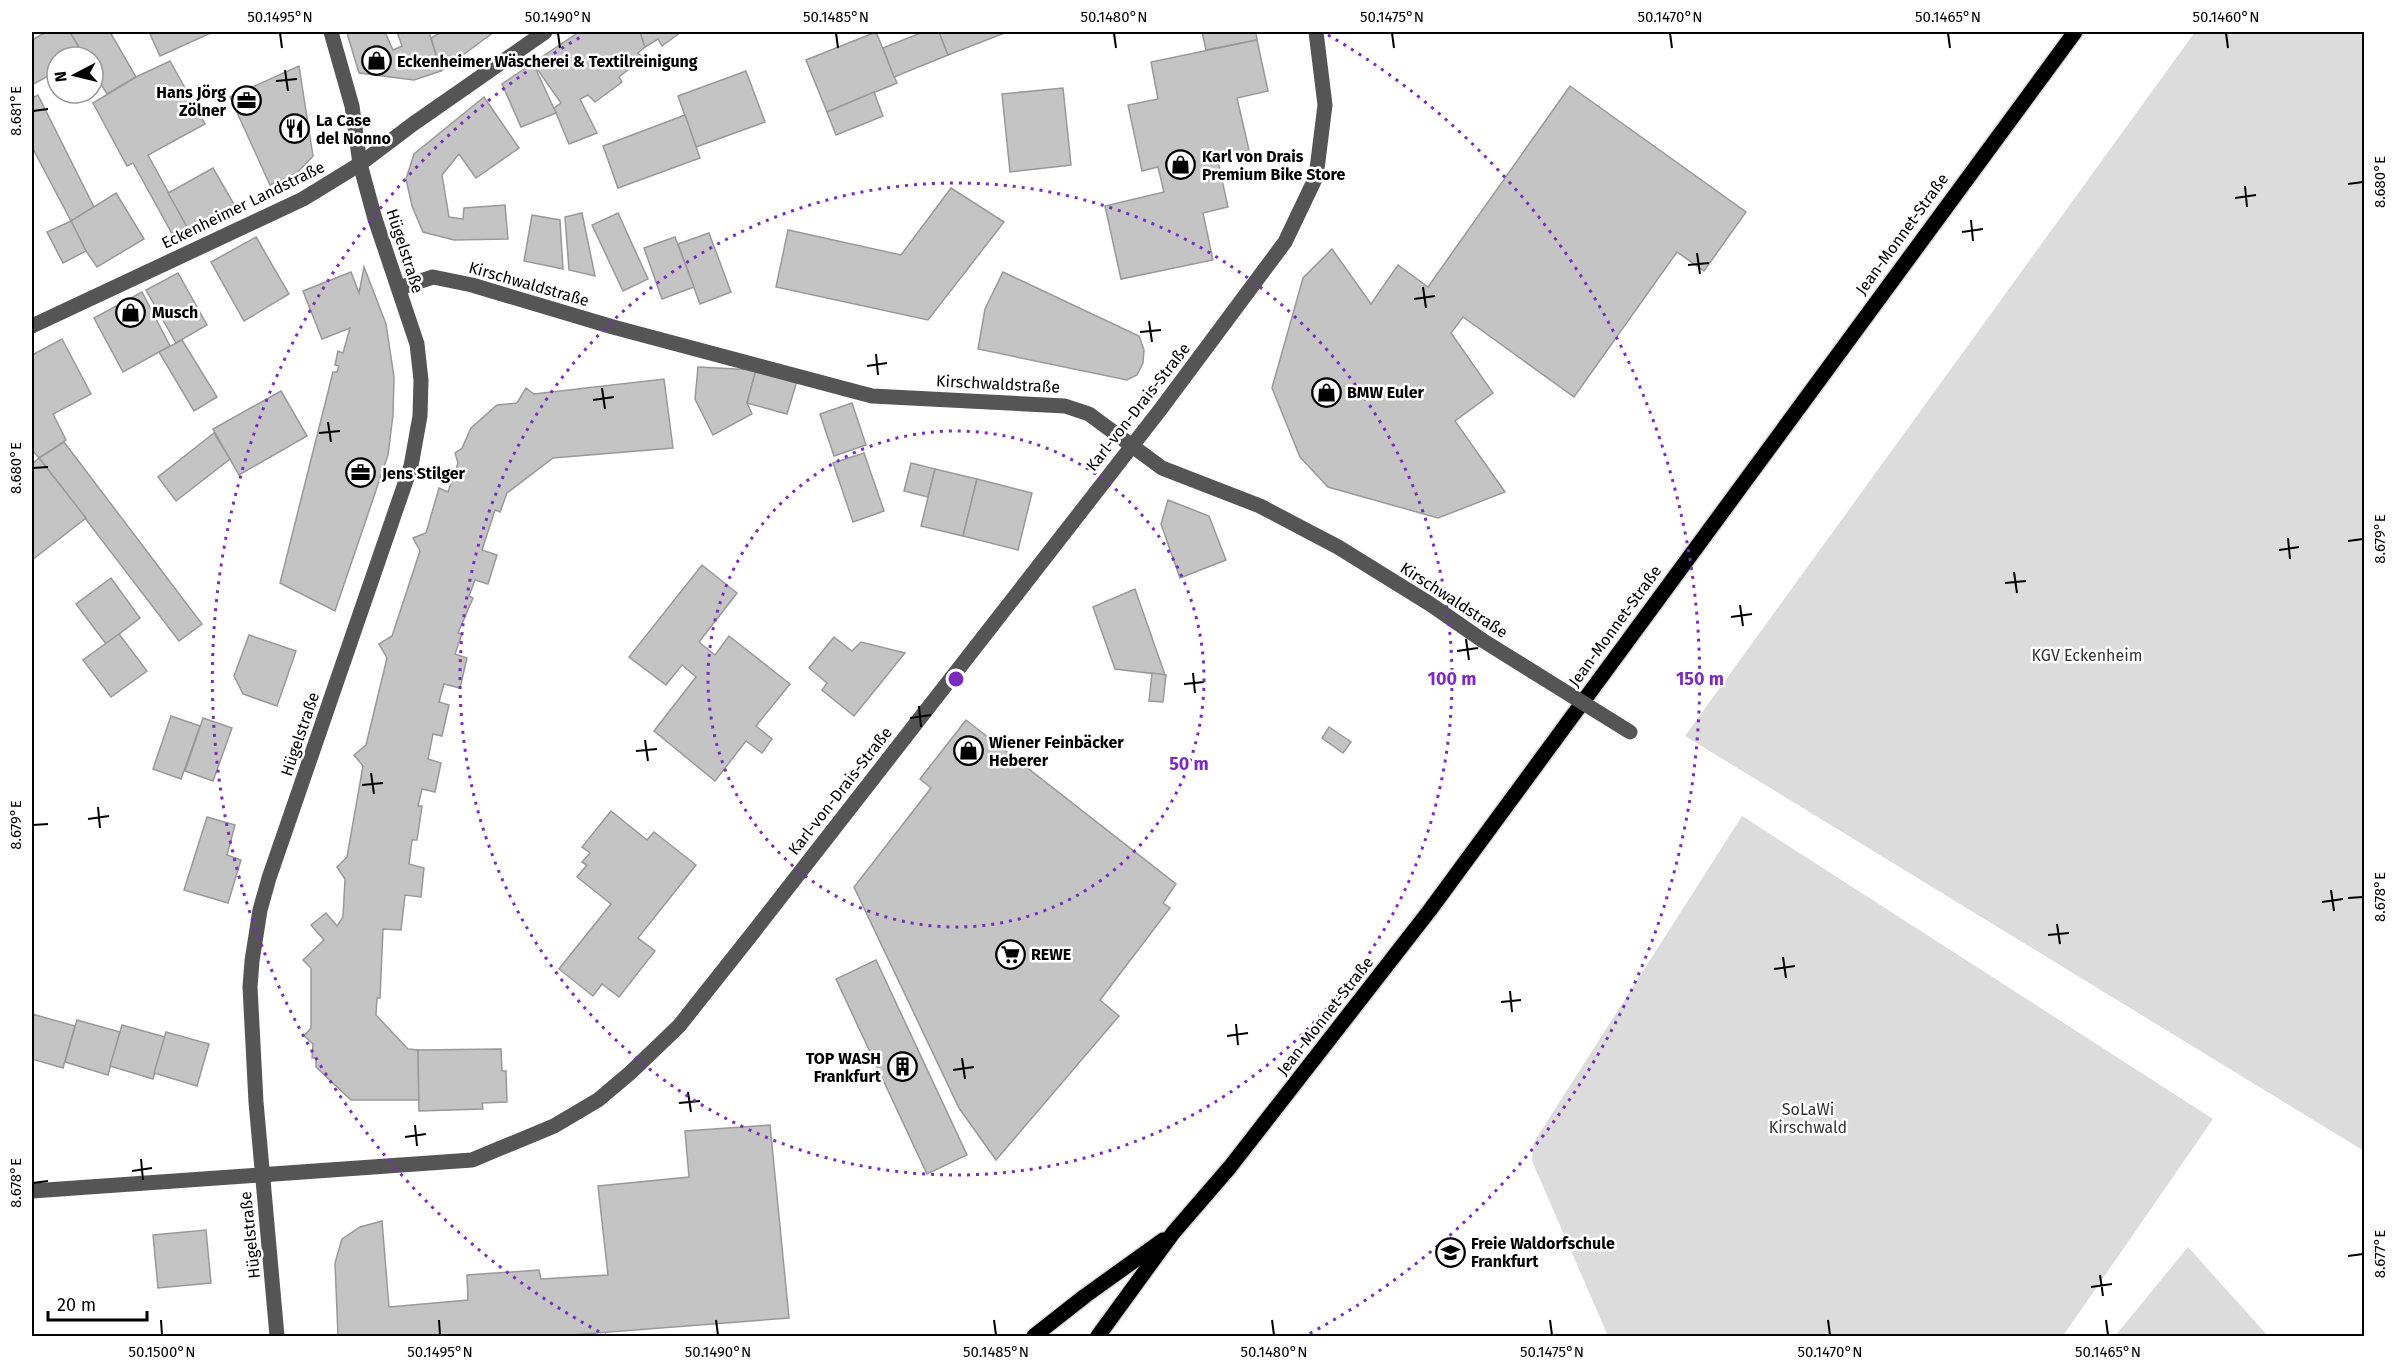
<svg xmlns="http://www.w3.org/2000/svg" width="2396" height="1368" font-family="'Fira Sans',sans-serif">
  <style>
    .green { fill: #dcdcdc }
    .building { fill: #c4c4c4; stroke: #999; stroke-width: 1.5 }
    .lines { fill: none; stroke-linecap: round; stroke-linejoin: round }
    .major-casing { stroke: #dbdbdb; stroke-width: 18 }
    .minor { stroke: #555; stroke-width: 15 }
    .major { stroke: #000; stroke-width: 15 }
    .minor-bridge { stroke: #555; stroke-width: 15 }
    .ticks { fill: none; stroke: #000; stroke-width: 2 }
    .ring { fill: none; stroke: #7b2cbf; stroke-width: 3; stroke-dasharray: 3 6 }
    .labels { text-anchor: middle; dominant-baseline: central; stroke-width: 5; stroke-linejoin: round; paint-order: stroke }
    .poi-label { font-size: 16px; font-weight: bold; fill: #000; stroke: #fff; text-anchor: start }
    .street-label { font-size: 16px; fill: #000; stroke: #fff }
    .park-label { font-size: 16px; fill: #333; stroke: #fff }
    .centre { fill: #7b2cbf; stroke: #fff; stroke-width: 3 }
    .ring-label { font-size: 18px; text-anchor: middle; font-weight: bold; fill: #7b2cbf; stroke: #fff; stroke-width: 5; stroke-linejoin: round; paint-order: stroke }
    .neatline { fill: none; stroke: #000; stroke-width: 2 }
    .ticks-label { font-size: 15px; text-anchor: middle; fill: #000 }
  </style>
  <rect width="100%" height="100%" fill="#fff"/>
  <!-- green -->
  <g class="green">
    <path d="M2195 32H2363L2364 35V1151L1685 736Z"/>
    <path d="M1742 816 2213 1119 2063 1336H1608L1532 1161 1534 1142Z"/>
    <path d="M2188 1247 2268 1336H2115Z"/>
  </g>
  <!-- building -->
  <g class="building">
    <path d="M46 32H70L84 56 57 57V71L32 85V40Z"/>
    <path d="M70 32H110L136 77 107 94 93 71V57H85Z"/>
    <path d="M149 32H213L160 56Z"/>
    <path d="M350 32H385L393 50 402 46 397 32H429L441 71 414 80 359 73 347 33Z"/>
    <path d="M441 32H494L441 71 431 38Z"/>
    <path d="M579 32H640L645 47 638 53 643 58 619 77 622 82 595 102 588 95 580 99 597 133 569 144 554 108 561 103 533 63Z"/>
    <path d="M640 32H681L662 46 658 39 645 47Z"/>
    <path d="M876 32 897 83 827 112 806 60Z"/>
    <path d="M923 32H939L948 55 894 77 883 48Z"/>
    <path d="M939 32H1007L948 55Z"/>
    <path d="M1202 32H1256L1257 40 1206 50Z"/>
    <path d="M1257 40 1268 91 1237 98 1249 150 1217 157 1228 207 1203 213 1213 260 1121 279 1105 206 1164 192 1158 167 1142 171 1128 105 1158 99 1151 62Z"/>
    <path d="M170 61 205 124 148 155 190 232 175 239 133 163 127 166 93 103 136 77Z"/>
    <path d="M533 63 556 113 521 127 502 84Z"/>
    <path d="M299 66 313 156 297 173 270 185 230 97Z"/>
    <path d="M746 71 765 122 696 147 678 96Z"/>
    <path d="M1570 86 1746 212 1704 271 1677 252 1574 397 1463 317 1451 333 1493 393 1455 421 1505 492 1438 518 1328 487 1300 457 1272 388 1303 278 1332 249 1371 304 1398 265 1428 287Z"/>
    <path d="M1063 88 1071 165 1010 172 1002 94Z"/>
    <path d="M874 92 883 116 836 135 827 112Z"/>
    <path d="M38 95 94 207 71 221 32 147V98Z"/>
    <path d="M484 97 519 148 476 178 459 154 442 175 449 217 463 219 464 208 505 205 508 239 454 240 423 232 412 206 406 179 414 154Z"/>
    <path d="M685 115 700 158 618 188 603 146Z"/>
    <path d="M213 168 235 206 190 232 168 193Z"/>
    <path d="M951 188 1004 222 928 320 776 287 788 230 901 255Z"/>
    <path d="M116 193 144 239 97 267 86 251 71 221Z"/>
    <path d="M582 213 595 276 569 270 565 217Z"/>
    <path d="M618 213 648 279 623 291 592 225Z"/>
    <path d="M532 215 560 220 563 269 524 261Z"/>
    <path d="M71 221 86 251 63 263 47 232Z"/>
    <path d="M709 233 731 292 700 304 678 244Z"/>
    <path d="M256 237 289 294 244 321 211 262Z"/>
    <path d="M675 237 694 287 662 299 644 248Z"/>
    <path d="M364 267 386 324 394 377 393 415 388 455 335 611 280 583 333 372H337L339 366 335 365 338 351 343 353 350 328 322 339 303 291 351 272 359 293Z"/>
    <path d="M1003 272 1139 336 1144 350 1143 363 1137 375 1127 380 978 349 985 309Z"/>
    <path d="M178 273 207 325 176 343 146 290Z"/>
    <path d="M142 292 170 346 123 372 94 318Z"/>
    <path d="M62 339 91 394 53 414 66 440 39 458 32 450V355Z"/>
    <path d="M182 340 217 397 194 411 159 352Z"/>
    <path d="M698 367 756 370 747 403 752 414 713 435 695 399Z"/>
    <path d="M756 370 797 381 787 414 747 403Z"/>
    <path d="M664 379 673 448 553 458 507 493 500 512 495 510 482 550 497 555 488 584 475 580 469 596 473 598 458 633 462 634 455 654 467 658 460 688 444 684 439 702 449 705 442 736 433 734 428 759 441 763 435 792 422 789 418 806H422L417 840H412L409 864 424 868 421 897 405 895 401 930 383 929 380 998H377L376 1015 408 1049 418 1050 419 1100H351L316 1067V1058H312L313 1044 304 1036 311 1028V968L303 960 324 940 311 925 326 913 337 926 343 917 345 879 337 867 347 857 363 766 354 755 366 745 387 658 379 644 392 636 420 551 413 538 426 533 439 488 448 492 458 463 455 453 462 448 471 428 497 405 517 403 526 388 534 394Z"/>
    <path d="M281 391 307 436 239 475 213 429Z"/>
    <path d="M852 403 866 445 834 456 820 414Z"/>
    <path d="M214 433 230 459 176 501 158 477Z"/>
    <path d="M64 442 202 624 179 641 39 458Z"/>
    <path d="M864 453 884 511 853 522 833 463Z"/>
    <path d="M39 458 86 518 32 560V464Z"/>
    <path d="M911 463 935 469 928 497 904 491Z"/>
    <path d="M935 469 977 479 963 536 921 526Z"/>
    <path d="M977 479 1032 493 1018 550 963 536Z"/>
    <path d="M1168 500 1209 516 1226 560 1180 578 1161 524Z"/>
    <path d="M702 565 737 593 699 642 715 655 729 636 790 684 756 726 772 739 762 753 746 741 715 781 654 731 696 677 682 665 666 685 629 657Z"/>
    <path d="M111 578 140 618 106 644 76 604Z"/>
    <path d="M1135 589 1165 675 1115 669 1093 607Z"/>
    <path d="M119 634 147 671 111 697 83 660Z"/>
    <path d="M249 635 296 651 277 706 243 694 234 676Z"/>
    <path d="M834 637 852 651 861 642 905 653 854 716 822 690 827 683 809 668Z"/>
    <path d="M1152 673 1166 675 1163 702 1149 701Z"/>
    <path d="M171 716 200 726 181 779 153 769Z"/>
    <path d="M203 718 232 728 213 781 185 771Z"/>
    <path d="M966 720 1176 884 1163 903 1170 908 1100 1000 1119 1016 996 1160 959 1108 854 887 931 788 920 779Z"/>
    <path d="M1329 727 1351 742 1343 753 1322 738Z"/>
    <path d="M611 811 647 840 654 832 696 865 638 938 655 951 619 997 602 984 593 996 559 969 611 904 577 877 587 865 582 862 590 853 582 847Z"/>
    <path d="M207 817 235 825 227 855 241 860 228 903 184 890Z"/>
    <path d="M876 960 967 1155 927 1174 836 979Z"/>
    <path d="M32 1014 75 1026 63 1068 32 1059Z"/>
    <path d="M77 1020 120 1032 108 1075 65 1062Z"/>
    <path d="M122 1025 165 1037 153 1079 110 1066Z"/>
    <path d="M166 1032 209 1044 197 1086 154 1073Z"/>
    <path d="M501 1049 502 1071H506L507 1102 482 1103 483 1109 419 1111 418 1050Z"/>
    <path d="M770 1125 789 1318 558 1336H338L335 1263 342 1239 360 1227 382 1221 389 1307 468 1300 467 1275 539 1270 541 1279 608 1275 598 1186 689 1177 685 1131Z"/>
    <path d="M206 1230 211 1283 158 1288 153 1235Z"/>
  </g>
  <g class="lines">
    <defs>
      <g id="major">
        <path d="M1034 1336 1085 1296 1163 1240"/>
        <path d="M1098 1336 1173 1233 1230 1167 1430 910 2075 32"/>
      </g>
    </defs>
    <!-- major casing -->
    <use href="#major" class="major-casing"/>
    <!-- minor -->
    <g class="minor">
      <path d="M399 288 433 277 472 285 613 327 872 396 1065 406 1089 414 1162 468 1260 506 1338 547 1430 604 1482 640"/>
      <path d="M32 326 303 199 360 164 413 124 545 32"/>
      <path d="M32 1191 472 1160 554 1126 598 1100 630 1073 679 1026 752 934 1160 410 1285 242 1316 177 1325 105 1316 32"/>
      <path d="M277 1336 256 1102 250 987 252 961 260 910 269 878 411 466 420 416 421 380 417 344 375 219 360 164 352 106 331 32"/>
    </g>
    <!-- major -->
    <use href="#major" class="major"/>
    <!-- minor-bridge -->
    <path class="minor-bridge" d="M1482 640 1630 732"/>
  </g>
  <!-- ticks -->
  <path class="ticks" d="M280 33 282 48M558 33 560 48M836 33 838 48M1114 33 1116 48M1392 33 1394 48M1670 33 1672 48M1948 33 1950 48M2226 33 2228 48M285 70 288 91M276 81 297 79M33 111 48 109M2348 184 2363 182M2245 186 2247 207M2235 198 2256 195M1971 220 1973 241M1962 232 1983 229M1697 253 1700 274M1688 265 1709 263M1423 287 1426 308M1414 299 1435 296M1149 321 1152 342M1140 332 1161 330M876 354 878 375M867 366 887 363M602 388 605 409M593 400 614 397M328 422 331 442M319 433 340 431M33 468 48 467M2288 538 2290 559M2348 541 2363 539M2279 550 2299 547M2014 572 2017 593M2005 583 2026 581M1740 605 1743 626M1731 617 1752 614M1466 639 1469 660M1457 651 1478 648M1193 673 1195 693M1184 684 1204 682M919 706 921 727M910 718 931 715M645 740 648 761M636 751 657 749M371 773 374 794M362 785 383 783M98 807 100 828M88 819 109 816M33 825 48 824M2331 890 2334 911M2348 898 2363 897M2322 902 2343 899M2057 924 2060 944M2048 935 2069 933M1783 957 1786 978M1774 969 1795 966M1510 991 1512 1012M1501 1002 1521 1000M1236 1024 1238 1045M1227 1036 1248 1033M962 1058 965 1079M953 1070 974 1067M688 1092 691 1112M679 1103 700 1101M415 1125 417 1146M405 1137 426 1134M141 1159 143 1180M132 1171 152 1168M33 1183 48 1181M2348 1256 2363 1254M2100 1275 2103 1296M2091 1287 2112 1284M161 1320 162 1335M439 1320 440 1335M716 1320 718 1335M994 1320 996 1335M1272 1320 1274 1335M1550 1320 1552 1335M1828 1320 1830 1335M2106 1320 2108 1335"/>
  <!-- distance rings -->
  <g class="ring">
    <circle cx="956" cy="679" r="248"/>
    <circle cx="956" cy="679" r="496"/>
    <path d="M607 1336A744 744 0 0 1 584 35M1328 35A744 744 0 0 1 1305 1336"/>
  </g>
  <!-- icons -->
  <defs>
    <symbol id="shop-ring" viewBox="-11 -11 22 22"><circle r="9.5" fill="#fff" stroke="#000" stroke-width="1.5"/><path d="M-5-2.5h2.3a2.7 3.5 0 0 1 5.4 0H5L5.5 6h-11ZM-1.5-2.5h3a1.5 2.3 0 0 0-3 0Z" fill="#000"/></symbol>
    <symbol id="office-ring" viewBox="-11 -11 22 22"><circle r="9.5" fill="#fff" stroke="#000" stroke-width="1.5"/><path d="M-6-3h4V-5.5h4V-3h4V5H-6ZM-1-4.5V-3h2v-1.5ZM-6 0V1H6V0Z" fill="#000"/></symbol>
    <symbol id="restaurant-ring" viewBox="-11 -11 22 22"><circle r="9.5" fill="#fff" stroke="#000" stroke-width="1.5"/><path d="M-5-6h1v4h1v-4h1v4h1v-4h1v5L-1.5 .5V6h-2V.5L-5-1ZM5-6V6H3V1.5H1.5Q1.5-4 5-6Z" fill="#000"/></symbol>
    <symbol id="supermarket-ring" viewBox="-11 -11 22 22"><circle r="9.5" fill="#fff" stroke="#000" stroke-width="1.5"/><path d="M-6-5.5h2.5l.6 2H6L4.5 2H-2.5L-4.4-4H-6ZM-1.5 3.2a1.3 1.3 0 1 0 .1 0ZM3 3.2a1.3 1.3 0 1 0 .1 0Z" fill="#000"/></symbol>
    <symbol id="building-ring" viewBox="-11 -11 22 22"><circle r="9.5" fill="#fff" stroke="#000" stroke-width="1.5"/><path d="M-4-6H4V6H1V3H-1V6H-4ZM-2.5-4.3h1.7v1.8h-1.7ZM.8-4.3h1.7v1.8H.8ZM-2.5-1h1.7V.8h-1.7ZM.8-1h1.7V.8H.8Z" fill="#000"/></symbol>
    <symbol id="school-ring" viewBox="-11 -11 22 22"><circle r="9.5" fill="#fff" stroke="#000" stroke-width="1.5"/><path d="M0-5L7-2L0 1L-7-2ZM-4 1L0 2.5L4 1V4Q0 6-4 4Z" fill="#000"/></symbol>
  </defs>
  <g fill-rule="evenodd">
    <use href="#shop-ring" x="360" y="44" width="33" height="33"/>
    <use href="#office-ring" x="230" y="84" width="33" height="33"/>
    <use href="#restaurant-ring" x="278" y="112" width="33" height="33"/>
    <use href="#shop-ring" x="1164" y="148" width="33" height="33"/>
    <use href="#shop-ring" x="114" y="296" width="33" height="33"/>
    <use href="#shop-ring" x="1310" y="376" width="33" height="33"/>
    <use href="#office-ring" x="344" y="456" width="33" height="33"/>
    <use href="#shop-ring" x="952" y="734" width="33" height="33"/>
    <use href="#supermarket-ring" x="994" y="938" width="33" height="33"/>
    <use href="#building-ring" x="886" y="1050" width="33" height="33"/>
    <use href="#school-ring" x="1434" y="1236" width="33" height="33"/>
  </g>
  <g class="labels">
    <!-- poi labels -->
    <g class="poi-label">
      <text x="397" y="61">Eckenheimer Wäscherei &amp; Textilreinigung</text>
      <text x="226" y="92" text-anchor="end">Hans Jörg<tspan x="226" dy="18">Zölner</tspan></text>
      <text x="316" y="120">La Case<tspan x="316" dy="18">del Nonno</tspan></text>
      <text x="1202" y="156">Karl von Drais<tspan x="1202" dy="18">Premium Bike Store</tspan></text>
      <text x="152" y="312">Musch</text>
      <text x="1347" y="392">BMW Euler</text>
      <text x="382" y="473">Jens Stilger</text>
      <text x="989" y="742">Wiener Feinbäcker<tspan x="989" dy="18">Heberer</tspan></text>
      <text x="1031" y="954">REWE</text>
      <text x="881" y="1058" text-anchor="end">TOP WASH<tspan x="881" dy="18">Frankfurt</tspan></text>
      <text x="1471" y="1243">Freie Waldorfschule<tspan x="1471" dy="18">Frankfurt</tspan></text>
    </g>
    <!-- street labels -->
    <g class="street-label">
      <text transform="translate(243 205) rotate(-26)">Eckenheimer Landstraße</text>
      <text transform="translate(1902 234) rotate(-54)">Jean-Monnet-Straße</text>
      <text transform="translate(405 251) rotate(72)">Hügelstraße</text>
      <text transform="translate(529 284) rotate(16)">Kirschwaldstraße</text>
      <text transform="translate(998 384) rotate(3)">Kirschwaldstraße</text>
      <text transform="translate(1138 407) rotate(-52)">Karl-von-Drais-Straße</text>
      <text transform="translate(1454 600) rotate(33)">Kirschwaldstraße</text>
      <text transform="translate(1615 626) rotate(-54)">Jean-Monnet-Straße</text>
      <text transform="translate(300 734) rotate(-71)">Hügelstraße</text>
      <text transform="translate(840 791) rotate(-52)">Karl-von-Drais-Straße</text>
      <text transform="translate(1325 1016) rotate(-52)">Jean-Monnet-Straße</text>
      <text transform="translate(250 1235) rotate(-96)">Hügelstraße</text>
    </g>
    <!-- park labels -->
    <g class="park-label">
      <text x="2087" y="655">KGV Eckenheim</text>
      <text x="1808" y="1109">SoLaWi<tspan x="1808" dy="18">Kirschwald</tspan></text>
    </g>
  </g>
  <circle cx="956" cy="679" r="9" class="centre"/>
  <g class="ring-label">
    <text x="1452" y="685">100 m</text>
    <text x="1700" y="685">150 m</text>
    <text x="1189" y="770">50 m</text>
  </g>
  <!-- border -->
  <rect width="2396" height="1368" fill="none" stroke="#ffffff" stroke-width="66"/>
  <!-- north arrow -->
  <g transform="translate(75 75) rotate(263)"><circle r="28" fill="#ffffff" stroke="#999999" stroke-width="1.5"/>
  <path d="M0-4.5L10 22L0 15L-10 22Z" fill="#000000"/>
  <text y="-9" font-size="16" font-weight="bold" text-anchor="middle" fill="#000000">N</text>
  </g>
  <!-- scale -->
  <path d="M48 1311v9h99v-9" fill="none" stroke="#000000" stroke-width="3"/>
  <text x="57" y="1311" font-size="18" fill="#000000" stroke="#ffffff" stroke-width="4.5" paint-order="stroke">20 m</text>
  <rect x="33" y="33" width="2330" height="1302" class="neatline"/>
  <g class="ticks-label">
    <text x="280" y="22">50.1495°N</text>
    <text x="558" y="22">50.1490°N</text>
    <text x="836" y="22">50.1485°N</text>
    <text x="1114" y="22">50.1480°N</text>
    <text x="1392" y="22">50.1475°N</text>
    <text x="1670" y="22">50.1470°N</text>
    <text x="1948" y="22">50.1465°N</text>
    <text x="2226" y="22">50.1460°N</text>
    <text transform="translate(16 111) rotate(-90)" y="5">8.681°E</text>
    <text transform="translate(2380 182) rotate(-90)" y="5">8.680°E</text>
    <text transform="translate(16 468) rotate(-90)" y="5">8.680°E</text>
    <text transform="translate(2380 539) rotate(-90)" y="5">8.679°E</text>
    <text transform="translate(16 825) rotate(-90)" y="5">8.679°E</text>
    <text transform="translate(2380 897) rotate(-90)" y="5">8.678°E</text>
    <text transform="translate(16 1183) rotate(-90)" y="5">8.678°E</text>
    <text transform="translate(2380 1254) rotate(-90)" y="5">8.677°E</text>
    <text x="162" y="1357">50.1500°N</text>
    <text x="440" y="1357">50.1495°N</text>
    <text x="718" y="1357">50.1490°N</text>
    <text x="996" y="1357">50.1485°N</text>
    <text x="1274" y="1357">50.1480°N</text>
    <text x="1552" y="1357">50.1475°N</text>
    <text x="1830" y="1357">50.1470°N</text>
    <text x="2108" y="1357">50.1465°N</text>
  </g>
</svg>
